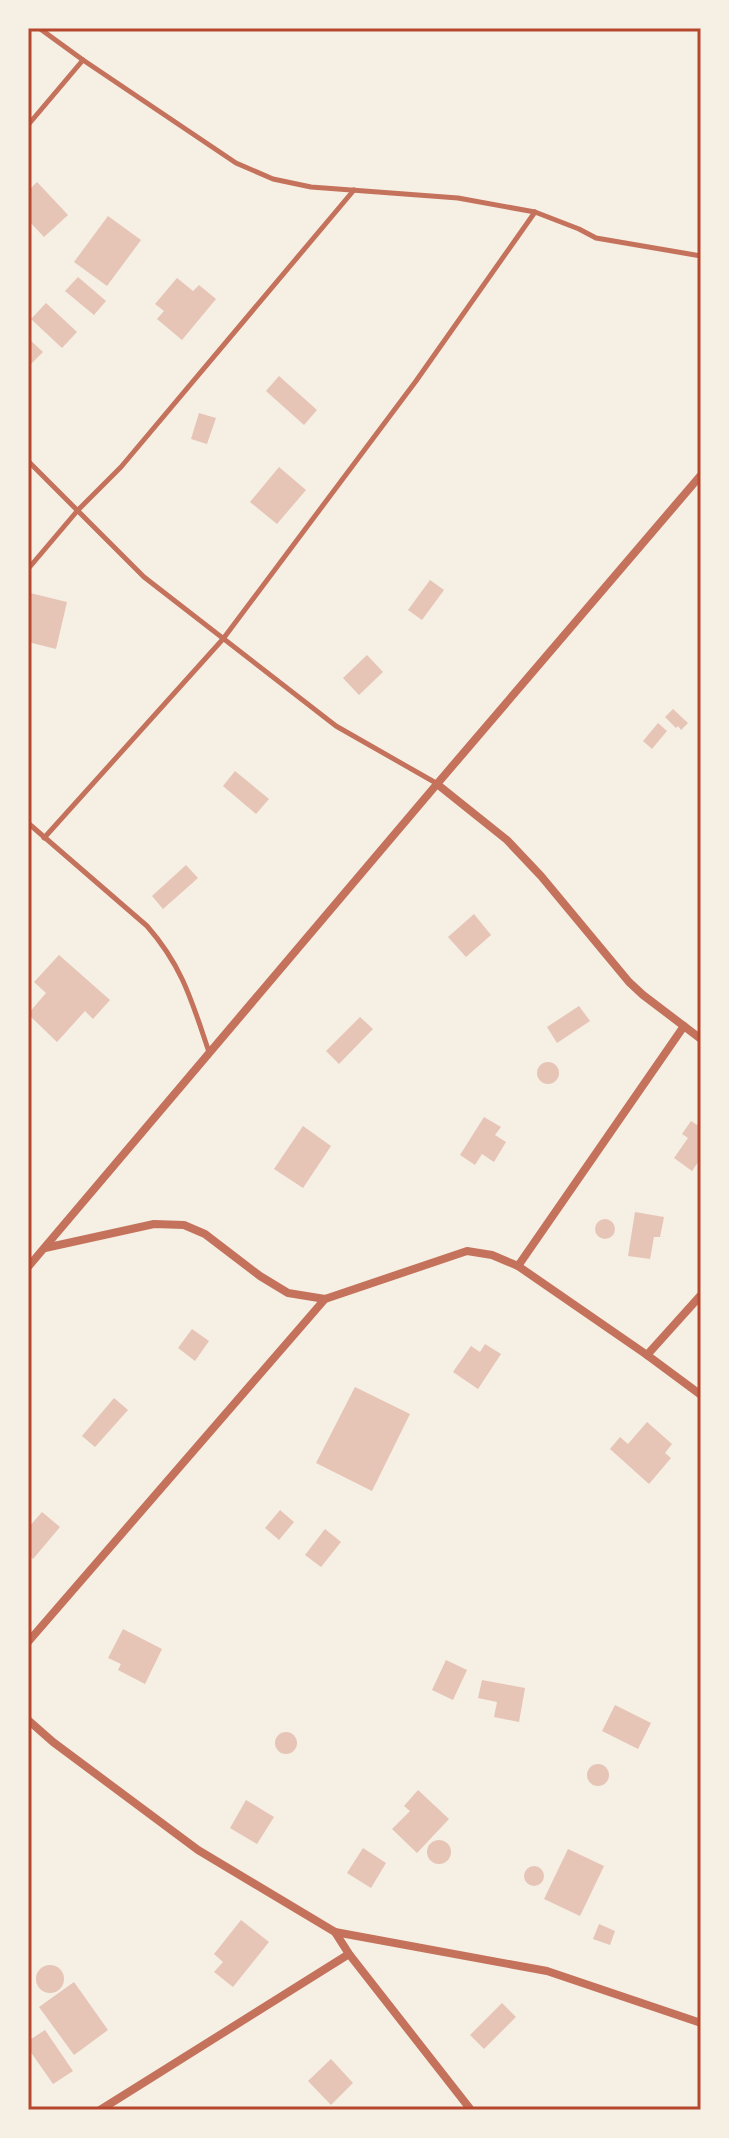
<svg xmlns="http://www.w3.org/2000/svg" width="729" height="2138" font-family="Karla,sans-serif">
  <style>
    .building { fill: #e6c5b7 }
    .lines { fill: none; stroke-linecap: round; stroke-linejoin: round }
    .service { stroke: #c5725c; stroke-width: 5 }
    .minor { stroke: #c5725c; stroke-width: 8 }
    .neatline { fill: none; stroke: #b5482f; stroke-width: 3 }
  </style>
  <rect width="100%" height="100%" fill="#f6efe4"/>
  <!-- building -->
  <g class="building">
    <path d="M37 182 68 215 44 237 28 220V191Z"/>
    <path d="M108 216 141 240 107 286 74 262Z"/>
    <path d="M78 277 106 301 94 315 65 291Z"/>
    <path d="M177 278 193 291 199 285 216 299 182 340 157 319 164 311 155 304Z"/>
    <path d="M46 303 77 332 62 348 31 319Z"/>
    <path d="M28 338 43 352 28 367Z"/>
    <path d="M279 376 317 410 304 425 266 391Z"/>
    <path d="M199 413 216 418 207 444 191 439Z"/>
    <path d="M279 467 306 490 277 524 250 502Z"/>
    <path d="M430 580 444 590 422 620 408 610Z"/>
    <path d="M30 593 67 602 56 649 28 642V603Z"/>
    <path d="M367 655 383 672 359 695 343 678Z"/>
    <path d="M673 709 688 723 681 730 678 726 676 728 665 717Z"/>
    <path d="M658 723 667 731 652 749 643 741Z"/>
    <path d="M235 771 269 799 256 814 223 786Z"/>
    <path d="M186 865 198 878 163 909 152 896Z"/>
    <path d="M474 914 491 935 466 957 448 937Z"/>
    <path d="M59 955 110 1000 93 1019 85 1011 57 1042 28 1014 46 993 34 982Z"/>
    <path d="M579 1006 590 1021 557 1043 547 1027Z"/>
    <path d="M360 1017 373 1029 339 1064 326 1051Z"/>
    <circle cx="548" cy="1073" r="11"/>
    <path d="M484 1117 501 1127 495 1135 506 1142 494 1162 482 1154 475 1165 460 1155Z"/>
    <path d="M701 1119V1158L692 1171 674 1158 688 1138 682 1134 691 1121 697 1125Z"/>
    <path d="M303 1126 331 1146 303 1188 274 1169Z"/>
    <path d="M635 1212 664 1217 660 1237H654L650 1259 628 1256Z"/>
    <circle cx="605" cy="1229" r="10"/>
    <path d="M192 1329 209 1341 195 1361 178 1348Z"/>
    <path d="M485 1344 501 1354 478 1389 453 1372 471 1346 480 1352Z"/>
    <path d="M355 1387 410 1414 372 1491 316 1463Z"/>
    <path d="M114 1398 128 1410 95 1447 82 1436Z"/>
    <path d="M647 1422 672 1444 665 1453 671 1458 649 1484 610 1449 620 1437 628 1444Z"/>
    <path d="M280 1510 294 1522 279 1540 265 1528Z"/>
    <path d="M42 1512 60 1527 33 1559 28 1555V1528Z"/>
    <path d="M325 1529 341 1542 321 1567 305 1555Z"/>
    <path d="M123 1629 162 1649 145 1684 118 1670 121 1664 108 1658Z"/>
    <path d="M446 1660 467 1670 453 1700 432 1690Z"/>
    <path d="M482 1680 525 1688 519 1722 494 1717 497 1702 478 1698Z"/>
    <path d="M615 1705 651 1723 638 1749 602 1731Z"/>
    <circle cx="286" cy="1743" r="11"/>
    <circle cx="598" cy="1775" r="11"/>
    <path d="M418 1790 449 1819 417 1853 392 1829 410 1811 404 1806Z"/>
    <path d="M246 1800 274 1817 257 1844 230 1828Z"/>
    <circle cx="439" cy="1852" r="12"/>
    <path d="M363 1848 386 1863 371 1888 347 1873Z"/>
    <path d="M568 1849 604 1866 580 1916 544 1899Z"/>
    <circle cx="534" cy="1876" r="10"/>
    <path d="M241 1920 269 1942 233 1987 214 1972 223 1962 214 1954Z"/>
    <path d="M599 1924 615 1931 610 1945 593 1939Z"/>
    <circle cx="50" cy="1979" r="14"/>
    <path d="M74 1982 108 2030 74 2055 39 2007Z"/>
    <path d="M502 2003 516 2017 484 2049 470 2035Z"/>
    <path d="M45 2030 73 2071 53 2084 28 2048V2041Z"/>
    <path d="M331 2059 353 2083 331 2105 308 2081Z"/>
  </g>
  <g class="lines">
    <!-- service -->
    <g class="service">
      <path d="M39 28 83 60 236 163 273 179 311 187 458 198 535 212 579 229 596 238 701 256"/>
      <path d="M28 125 83 60"/>
      <path d="M28 461 144 577 336 726 436 783"/>
      <path d="M28 569 78 510 121 467 354 190"/>
      <path d="M28 823 147 926C183 967 192 1002 209 1052"/>
      <path d="M44 838 223 639 416 381 535 212"/>
    </g>
    <!-- minor -->
    <g class="minor">
      <path d="M437 784 507 840 541 876 629 982 643 995 701 1039"/>
      <path d="M45 1248 154 1224 184 1225 205 1234 260 1276 288 1293 325 1299 467 1251 492 1255 518 1266 647 1355 701 1395"/>
      <path d="M518 1266 684 1026"/>
      <path d="M28 1267 437 784 701 475"/>
      <path d="M647 1355 701 1295"/>
      <path d="M28 1642 325 1299"/>
      <path d="M28 1720 53 1742 198 1850 335 1932 547 1971 701 2023"/>
      <path d="M335 1932 349 1954 471 2110"/>
      <path d="M100 2110 349 1954"/>
    </g>
  </g>
  <!-- border -->
  <rect width="729" height="2138" fill="none" stroke="#f6efe4" stroke-width="60"/>
  <rect x="30" y="30" width="669" height="2078" class="neatline"/>
</svg>
